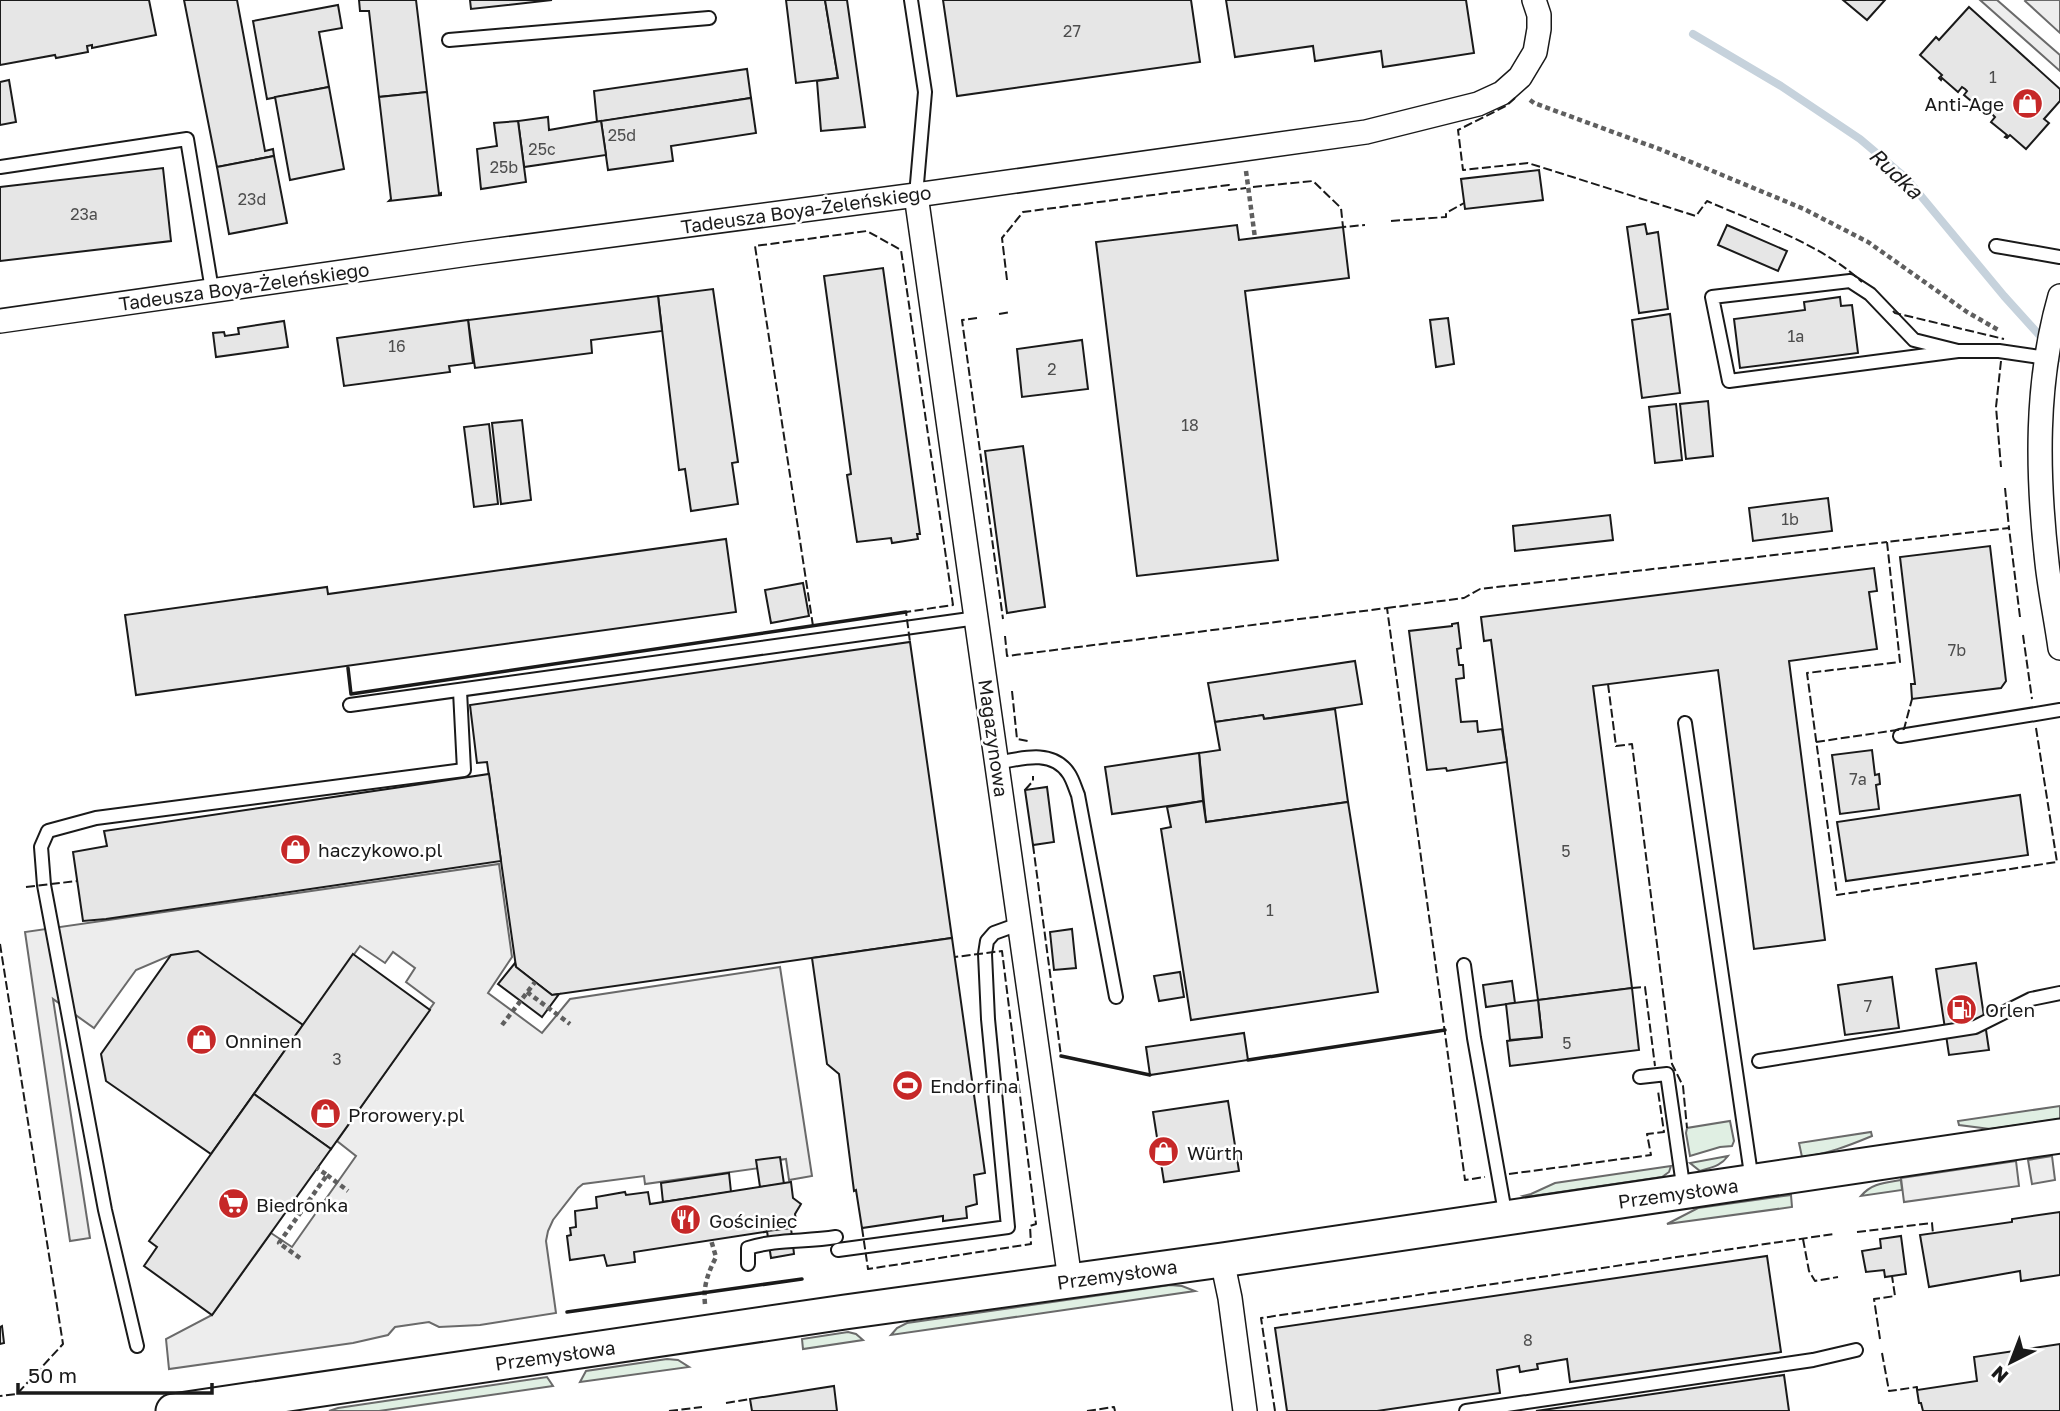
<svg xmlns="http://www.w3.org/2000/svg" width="2060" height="1411" font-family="'Golos Text',sans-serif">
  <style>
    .green { fill: #e0efe3; stroke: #6a6a6a; stroke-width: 2 }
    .parking { fill: #ededed; stroke: #6a6a6a; stroke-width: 2 }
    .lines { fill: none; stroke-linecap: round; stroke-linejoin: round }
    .stream { stroke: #c6d2dc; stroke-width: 8 }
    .building { fill: #e6e6e6; stroke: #1a1a1a; stroke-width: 2 }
    .lane-casing { stroke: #1a1a1a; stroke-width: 16 }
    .street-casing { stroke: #1a1a1a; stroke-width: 26 }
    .secondary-casing { stroke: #1a1a1a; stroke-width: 37 }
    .path { stroke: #5f5f5f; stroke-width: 4.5; stroke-dasharray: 5 3.5; stroke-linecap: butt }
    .lane { stroke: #fff; stroke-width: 12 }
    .street { stroke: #fff; stroke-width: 23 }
    .secondary { stroke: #fff; stroke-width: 33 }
    .fence { stroke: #1a1a1a; stroke-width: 2; stroke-dasharray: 9 3.5; stroke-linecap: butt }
    .wall { stroke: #1a1a1a; stroke-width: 3.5 }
    .labels { text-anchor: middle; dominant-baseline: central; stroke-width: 5; stroke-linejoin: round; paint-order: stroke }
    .number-label { font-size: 16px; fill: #4d4d4d }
    .poi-label { font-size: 19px; fill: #1a1a1a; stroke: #fff; text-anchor: start }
    .street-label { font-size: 19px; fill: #1a1a1a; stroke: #fff }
    .water-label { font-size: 21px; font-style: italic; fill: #1a1a1a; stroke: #fff }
  </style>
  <rect width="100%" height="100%" fill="#fff"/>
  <!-- green -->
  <g class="green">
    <path d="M2060 1106V1119L1990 1129 1959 1125 1958 1121Z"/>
    <path d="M1730 1121 1734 1141 1732 1146 1720 1147 1690 1156 1686 1133 1687 1128Z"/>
    <path d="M1871 1132 1872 1136C1848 1146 1827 1154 1802 1157L1799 1143Z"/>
    <path d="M1728 1156C1720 1167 1711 1167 1700 1171L1690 1163Z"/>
    <path d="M1671 1166 1669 1172 1662 1177 1526 1197 1523 1196 1531 1194 1555 1183Z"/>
    <path d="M1901 1180 1902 1190 1861 1196C1872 1183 1885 1183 1901 1180Z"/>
    <path d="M1791 1195 1792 1207 1667 1224 1698 1208Z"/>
    <path d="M1170 1285 1182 1286 1195 1291 891 1335 897 1328 907 1323Z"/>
    <path d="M848 1332 856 1334 863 1340 803 1349 802 1339Z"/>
    <path d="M667 1359 678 1360 689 1367 580 1382 586 1371Z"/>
    <path d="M547 1377 553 1386 379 1411H329L338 1408Z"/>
  </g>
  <!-- parking -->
  <g class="parking">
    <path d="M1980 0H1997L2060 55V71Z"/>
    <path d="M2026 0H2060V33L2025 1Z"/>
    <path d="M499 864 512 957 488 993 542 1033 570 999 780 967 812 1176 789 1180 786 1159 760 1163V1168L645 1184 644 1176 583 1184 578 1188 553 1220 548 1231 546 1241 556 1313 480 1325 439 1327 429 1322 395 1327 388 1335 353 1343 169 1369 166 1339 212 1315 271 1233 292 1247 356 1156 337 1141 434 1003 406 982 415 968 393 952 385 963 360 946 303 1025 171 955 136 970 94 1028 53 999 90 1238 70 1241 25 932Z"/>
    <path d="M2052 1156 2055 1180 2032 1184 2028 1160Z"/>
    <path d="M2016 1161 2019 1186 1904 1202 1901 1178Z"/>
  </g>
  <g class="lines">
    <!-- stream -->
    <path class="stream" d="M1693 34 1781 86 1860 139 1906 178 2004 296 2060 358"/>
  </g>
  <!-- building -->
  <g class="building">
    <path d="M0 0H149L156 35 92 48V45L87 46 88 52 56 58 55 55 0 65Z"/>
    <path d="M184 0H237L265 151 273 149 274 156 217 167Z"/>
    <path d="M359 0H416L427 92 379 97 369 11H360Z"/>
    <path d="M470 0H552L471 9Z"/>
    <path d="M786 0H825L838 78 796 83Z"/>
    <path d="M825 0H847L865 127 821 131 817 81 838 78Z"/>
    <path d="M943 0H1191L1200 62 957 96Z"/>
    <path d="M1226 0H1466L1474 53 1383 67 1381 51 1315 61 1313 46 1235 57Z"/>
    <path d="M1843 0H1885L1867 20Z"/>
    <path d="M338 5 342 28 319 32 329 87 267 99 253 21Z"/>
    <path d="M1969 7 2060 89V101L2044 119 2049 123 2026 149 2010 135 2007 138 2005 137 2007 135 1991 122 1995 117 1991 113 1988 115 1964 95 1967 91 1965 89 1962 87 1958 92 1942 78 1941 80 1939 78 1942 75 1920 55 1936 37 1939 40Z"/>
    <path d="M747 69 751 98 597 122 594 91Z"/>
    <path d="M9 80 16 122 0 125V82Z"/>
    <path d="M329 87 344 169 290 180 275 97Z"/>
    <path d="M427 92 439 194 441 193V195L389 201 391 199 379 97Z"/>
    <path d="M751 98 756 133 671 146 673 161 608 170 601 121Z"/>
    <path d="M548 117 549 130 601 121 606 155 524 167 518 121Z"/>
    <path d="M518 121 526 182 481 189 477 149 497 146 494 123Z"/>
    <path d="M274 156 287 223 229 234 217 167Z"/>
    <path d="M163 168 171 241 0 261V187Z"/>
    <path d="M1539 170 1543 200 1465 209 1461 179Z"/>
    <path d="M1645 224 1647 234 1658 232 1668 309 1639 313 1627 227Z"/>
    <path d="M1237 225 1239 240 1343 227 1349 278 1245 291 1278 560 1137 576 1096 242Z"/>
    <path d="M1727 225 1787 251 1778 271 1718 245Z"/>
    <path d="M883 268 920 534H917L918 539 892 543 891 538 857 542 847 475 851 474 824 276Z"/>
    <path d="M713 289 738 462 732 463 738 504 691 511 685 469 679 470 658 296Z"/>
    <path d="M658 296 662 331 591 340 592 353 475 368 468 320Z"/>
    <path d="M1840 297 1841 306 1852 305 1858 353 1740 368 1734 319 1805 310 1804 302Z"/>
    <path d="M1670 314 1680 393 1642 398 1632 320Z"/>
    <path d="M1448 318 1454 364 1436 367 1430 320Z"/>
    <path d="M468 320 473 363 449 366 450 372 344 386 337 338Z"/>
    <path d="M284 321 288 347 216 357 213 333 224 332 225 336 239 334 238 328Z"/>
    <path d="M1082 340 1088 389 1022 397 1017 349Z"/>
    <path d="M1708 401 1713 456 1686 459 1680 404Z"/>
    <path d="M1676 404 1682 460 1655 463 1649 407Z"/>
    <path d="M522 420 531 500 501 504 492 423Z"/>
    <path d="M489 424 498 504 474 507 464 427Z"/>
    <path d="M1023 446 1045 607 1007 613 985 451Z"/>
    <path d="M1828 498 1832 531 1753 541 1749 508Z"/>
    <path d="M1610 515 1613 540 1515 551 1513 526Z"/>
    <path d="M726 539 736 612 136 695 125 615 327 587 328 594Z"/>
    <path d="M1990 546 2006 681 2001 688 1912 699 1911 684H1915L1900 557Z"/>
    <path d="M1874 568 1877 591 1869 592 1877 649 1789 661 1825 940 1754 949 1718 670 1593 686 1632 988 1538 1000 1491 640 1484 641 1481 617Z"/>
    <path d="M803 583 809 616 771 623 765 590Z"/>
    <path d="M1458 623 1461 648 1457 649 1459 665H1463L1464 678 1456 679 1461 722 1477 721 1478 732 1502 729 1507 762 1447 771 1446 768 1427 770 1409 631 1452 626V624Z"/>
    <path d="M910 642 952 938 552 995 516 967 487 762 477 763 470 705Z"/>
    <path d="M1355 661 1362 704 1264 719 1263 715 1215 722 1208 683Z"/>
    <path d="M1335 709 1348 802 1206 822 1199 753 1220 750 1215 722 1263 715 1264 719Z"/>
    <path d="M1872 750 1875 775 1879 774 1880 784 1876 785 1879 809 1840 814 1832 755Z"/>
    <path d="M1199 753 1203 801 1112 814 1105 767Z"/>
    <path d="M489 774 501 861 106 919 83 921 73 852 107 846 104 831Z"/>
    <path d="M1047 787 1054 842 1033 845 1025 790Z"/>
    <path d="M2020 795 2028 855 1846 881 1837 822Z"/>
    <path d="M1203 801 1206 822 1348 802 1378 992 1191 1020 1161 829 1171 827 1167 807Z"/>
    <path d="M1072 929 1076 968 1054 970 1050 932Z"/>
    <path d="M952 938 985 1173 974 1175 977 1204 966 1207 967 1218 943 1221V1216L862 1228 856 1190 854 1191 839 1074 827 1064 812 958Z"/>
    <path d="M198 951 303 1025 211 1154 106 1081 101 1054 171 955Z"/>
    <path d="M353 954 430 1010 331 1149 254 1094Z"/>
    <path d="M515 963 516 967 552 995 559 994 542 1017 498 984Z"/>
    <path d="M1976 963 1989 1050 1949 1055 1936 969Z"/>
    <path d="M1180 972 1184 997 1159 1001 1154 976Z"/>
    <path d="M1892 977 1899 1028 1845 1035 1838 985Z"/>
    <path d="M1512 981 1515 1003 1486 1007 1483 985Z"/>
    <path d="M1632 988 1639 1050 1510 1066 1507 1041 1542 1037 1538 1000Z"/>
    <path d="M1538 1000 1542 1037 1510 1040 1506 1004Z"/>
    <path d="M1244 1033 1248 1060 1150 1075 1146 1047Z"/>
    <path d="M254 1094 331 1149 212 1315 144 1266 157 1247 149 1241Z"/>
    <path d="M1228 1101 1239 1171 1164 1182 1153 1112Z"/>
    <path d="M780 1157 784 1184 760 1187 756 1160Z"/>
    <path d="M729 1173 731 1192 663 1202 661 1183Z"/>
    <path d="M791 1182 793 1198 801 1204 795 1214 797 1227 634 1252 635 1262 607 1266 604 1255 570 1260 567 1236 571 1235 570 1228 576 1227 575 1211 597 1208 596 1197 625 1192 626 1195 648 1192 650 1204Z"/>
    <path d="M2060 1212V1275L2021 1281 2020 1271 1929 1287 1920 1235 2012 1222V1219Z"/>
    <path d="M791 1228 794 1254 771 1258 767 1231Z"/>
    <path d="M1901 1236 1906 1274 1885 1277 1884 1270 1866 1272 1862 1251 1881 1248 1880 1239Z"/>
    <path d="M1767 1256 1781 1352 1570 1382 1567 1359 1537 1364 1538 1369 1520 1372 1519 1366 1497 1370 1500 1393 1377 1411H1287L1275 1328Z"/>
    <path d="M2 1326 4 1343 0 1344V1327Z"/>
    <path d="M2060 1344V1411H1923L1921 1403H1919L1917 1390 1977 1381 1974 1357Z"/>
    <path d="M1784 1375 1789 1411H1536Z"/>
    <path d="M834 1386 837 1411H752L750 1399Z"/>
  </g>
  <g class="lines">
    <defs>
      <g id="lane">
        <path d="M911 0 925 92 916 195"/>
        <path d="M449 40 709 18"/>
        <path d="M0 167 187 139 212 290"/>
        <path d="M1996 246 2060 257"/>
        <path d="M1958 351 1914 340 1870 294 1850 281 1712 297 1729 381 1958 351H1999L2047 358"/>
        <path d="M350 705 977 618"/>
        <path d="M1685 723 1752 1181"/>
        <path d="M1900 736 2060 710"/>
        <path d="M997 763C1022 758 1053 749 1069 774 1073 780 1075 788 1078 795L1116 997"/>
        <path d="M1464 965 1474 1038 1506 1218"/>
        <path d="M1759 1061 1975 1027 2031 999 2060 993"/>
        <path d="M1640 1077 1667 1074 1684 1192"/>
        <path d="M838 1250 1008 1227 988 1019 985 954 987 941 994 933 1019 924"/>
        <path d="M748 1264V1248C776 1239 806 1242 836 1237"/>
        <path d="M137 1346 105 1210 44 885 41 847 48 831 96 818 464 770 460 691"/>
        <path d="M1466 1411 1813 1360 1856 1350"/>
      </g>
      <g id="street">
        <path d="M916 195 1070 1280"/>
        <path d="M2060 296C2035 383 2037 474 2047 563 2050 591 2056 619 2060 648"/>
        <path d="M0 321 468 254 916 195 1366 132 1478 104 1502 93 1520 77 1535 52 1539 29V15L1534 0"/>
        <path d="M1222 1260 1230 1298 1245 1411"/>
      </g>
      <path id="secondary" d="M173 1411 845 1312 1222 1260 2060 1136"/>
    </defs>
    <!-- lane casing -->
    <use href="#lane" class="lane-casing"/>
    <!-- street casing -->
    <use href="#street" class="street-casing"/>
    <!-- secondary casing -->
    <use href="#secondary" class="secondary-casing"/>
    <!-- path -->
    <g class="path">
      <path d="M1530 100 1534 103 1662 150 1804 209 1868 242 1967 312 2000 331"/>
      <path d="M1246 171 1255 238"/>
      <path d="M527 992 570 1024"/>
      <path d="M502 1025 535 982"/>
      <path d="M327 1175 348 1191"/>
      <path d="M300 1258 279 1243 327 1175 317 1168"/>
      <path d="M705 1304C703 1286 708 1273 716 1257L711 1240"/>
    </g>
    <!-- lane -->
    <use href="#lane" class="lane"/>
    <!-- street -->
    <use href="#street" class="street"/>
    <!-- secondary -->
    <use href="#secondary" class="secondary"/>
    <!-- fence -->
    <g class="fence">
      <path d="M1515 98 1506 106 1458 130 1463 170 1528 163 1696 216 1707 201C1759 224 1820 243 1862 282"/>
      <path d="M1253 187 1313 181 1341 208 1343 227 1365 225"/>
      <path d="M1391 221 1446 217V213L1464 203"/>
      <path d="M1007 280 1002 238 1023 212 1229 185V190L1246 188"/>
      <path d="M1893 311 1895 313 2004 339"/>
      <path d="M999 314 1011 312"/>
      <path d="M977 318 962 320 1003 619"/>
      <path d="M2001 361 1996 407 2001 467"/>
      <path d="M2005 488 2009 528"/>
      <path d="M1387 608 1464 598 1480 589 1887 542"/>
      <path d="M2020 617 2009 528 1887 542 1900 662 1807 673 1837 895 2057 862 2036 728"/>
      <path d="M813 626 755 246 867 231 901 250 953 605 906 612 910 642"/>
      <path d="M2023 635 2032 699"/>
      <path d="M1005 636 1007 656 1387 608 1465 1180 1485 1177"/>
      <path d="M1608 684 1616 746 1632 744 1672 1064 1683 1086 1687 1128"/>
      <path d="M1012 691 1017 739 1028 741"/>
      <path d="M1816 742 1904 729 1912 699"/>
      <path d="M1025 790 1033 781V776"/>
      <path d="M1033 845 1061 1056"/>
      <path d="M26 887 77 881"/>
      <path d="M0 944 63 1344 17 1394 0 1396"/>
      <path d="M1632 988 1645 987 1655 1066"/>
      <path d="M1509 1174 1651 1155 1647 1134 1664 1132 1658 1091"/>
      <path d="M862 1228 868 1269 1031 1244 1030 1226 1036 1224 1002 951 955 957"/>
      <path d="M1857 1232 1932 1223 1933 1234"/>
      <path d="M1803 1239 1809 1271 1815 1281 1838 1277"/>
      <path d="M1880 1339 1874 1299 1895 1296 1892 1276"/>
      <path d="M1882 1353 1889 1391 1917 1387V1390"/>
      <path d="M726 1403 750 1399"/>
      <path d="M669 1411 702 1407"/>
      <path d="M1087 1411 1114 1407 1115 1411"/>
      <path d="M1275 1411 1261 1318 1834 1234"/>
    </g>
    <!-- wall -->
    <g class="wall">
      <path d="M348 668 351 694 906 612"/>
      <path d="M1061 1056 1150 1075"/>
      <path d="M1248 1060 1445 1030"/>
      <path d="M567 1312 802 1279"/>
    </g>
  </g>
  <!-- icons -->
  <defs>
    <symbol id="shop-disc" viewBox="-11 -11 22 22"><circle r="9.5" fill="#c62828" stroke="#fff"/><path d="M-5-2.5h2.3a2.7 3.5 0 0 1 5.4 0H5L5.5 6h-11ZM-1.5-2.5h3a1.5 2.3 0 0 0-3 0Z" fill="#fff"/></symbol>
    <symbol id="fuel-disc" viewBox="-11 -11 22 22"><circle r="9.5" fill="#c62828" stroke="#fff"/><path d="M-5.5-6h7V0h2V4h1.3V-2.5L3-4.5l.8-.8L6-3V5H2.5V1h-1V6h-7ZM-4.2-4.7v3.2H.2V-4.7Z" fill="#fff"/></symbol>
    <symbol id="stadium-disc" viewBox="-11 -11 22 22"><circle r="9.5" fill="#c62828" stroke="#fff"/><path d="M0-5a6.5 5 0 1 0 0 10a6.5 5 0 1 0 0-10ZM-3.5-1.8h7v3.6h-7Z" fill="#fff"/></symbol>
    <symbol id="supermarket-disc" viewBox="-11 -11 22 22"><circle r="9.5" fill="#c62828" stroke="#fff"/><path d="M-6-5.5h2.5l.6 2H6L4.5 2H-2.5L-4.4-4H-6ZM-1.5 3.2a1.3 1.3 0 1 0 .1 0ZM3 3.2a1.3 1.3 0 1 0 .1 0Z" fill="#fff"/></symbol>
    <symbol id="restaurant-disc" viewBox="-11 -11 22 22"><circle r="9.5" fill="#c62828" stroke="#fff"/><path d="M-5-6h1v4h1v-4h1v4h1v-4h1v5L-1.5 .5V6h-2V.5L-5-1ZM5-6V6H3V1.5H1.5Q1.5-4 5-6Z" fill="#fff"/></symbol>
  </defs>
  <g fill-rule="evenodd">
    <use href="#shop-disc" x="2010" y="86" width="35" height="35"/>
    <use href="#shop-disc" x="278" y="832" width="35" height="35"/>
    <use href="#fuel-disc" x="1944" y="992" width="35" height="35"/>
    <use href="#shop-disc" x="184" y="1022" width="35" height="35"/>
    <use href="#stadium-disc" x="890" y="1068" width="35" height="35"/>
    <use href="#shop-disc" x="308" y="1096" width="35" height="35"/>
    <use href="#shop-disc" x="1146" y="1134" width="35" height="35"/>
    <use href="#supermarket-disc" x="216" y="1186" width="35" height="35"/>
    <use href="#restaurant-disc" x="668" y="1202" width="35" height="35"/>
  </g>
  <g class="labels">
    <!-- number labels -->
    <g class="number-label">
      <text x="1072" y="31">27</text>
      <text x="1993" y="77">1</text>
      <text x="622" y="135">25d</text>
      <text x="542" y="149">25c</text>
      <text x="504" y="167">25b</text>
      <text x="252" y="199">23d</text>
      <text x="84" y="214">23a</text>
      <text x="1796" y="336">1a</text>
      <text x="397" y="346">16</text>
      <text x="1052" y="369">2</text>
      <text x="1190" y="425">18</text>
      <text x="1790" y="519">1b</text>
      <text x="1957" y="650">7b</text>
      <text x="1858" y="779">7a</text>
      <text x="1566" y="851">5</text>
      <text x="1270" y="910">1</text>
      <text x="1868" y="1006">7</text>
      <text x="1567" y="1043">5</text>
      <text x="337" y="1059">3</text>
      <text x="1528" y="1340">8</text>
    </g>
    <!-- poi labels -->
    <g class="poi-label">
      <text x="2004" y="103" text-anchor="end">Anti-Age</text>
      <text x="318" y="849">haczykowo.pl</text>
      <text x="1985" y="1009">Orlen</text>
      <text x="225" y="1040">Onninen</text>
      <text x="930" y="1085">Endorfina</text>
      <text x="348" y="1114">Prorowery.pl</text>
      <text x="1187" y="1152">Würth</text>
      <text x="256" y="1204">Biedronka</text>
      <text x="709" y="1220">Gościniec</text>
    </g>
    <!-- street labels -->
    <g class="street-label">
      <text transform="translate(806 209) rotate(-8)">Tadeusza Boya-Żeleńskiego</text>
      <text transform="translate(244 286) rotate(-8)">Tadeusza Boya-Żeleńskiego</text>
      <text transform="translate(994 738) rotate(82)">Magazynowa</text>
      <text transform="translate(1678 1193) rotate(-8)">Przemysłowa</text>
      <text transform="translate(1117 1274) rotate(-8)">Przemysłowa</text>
      <text transform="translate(555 1355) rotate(-8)">Przemysłowa</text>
    </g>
    <!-- water labels -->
    <g class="water-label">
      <text transform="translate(1896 173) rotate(43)">Rudka</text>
    </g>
  </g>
  <!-- north arrow -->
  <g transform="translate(2011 1362) rotate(222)" stroke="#ffffff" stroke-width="5" paint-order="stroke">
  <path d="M0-5L12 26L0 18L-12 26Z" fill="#1a1a1a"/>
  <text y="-10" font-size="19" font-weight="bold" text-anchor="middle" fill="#1a1a1a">N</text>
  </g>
  <!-- scale -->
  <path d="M18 1383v10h194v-10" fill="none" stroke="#1a1a1a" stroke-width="3.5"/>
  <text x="28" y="1383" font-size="21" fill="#1a1a1a" stroke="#ffffff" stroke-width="5" paint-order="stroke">50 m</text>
</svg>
